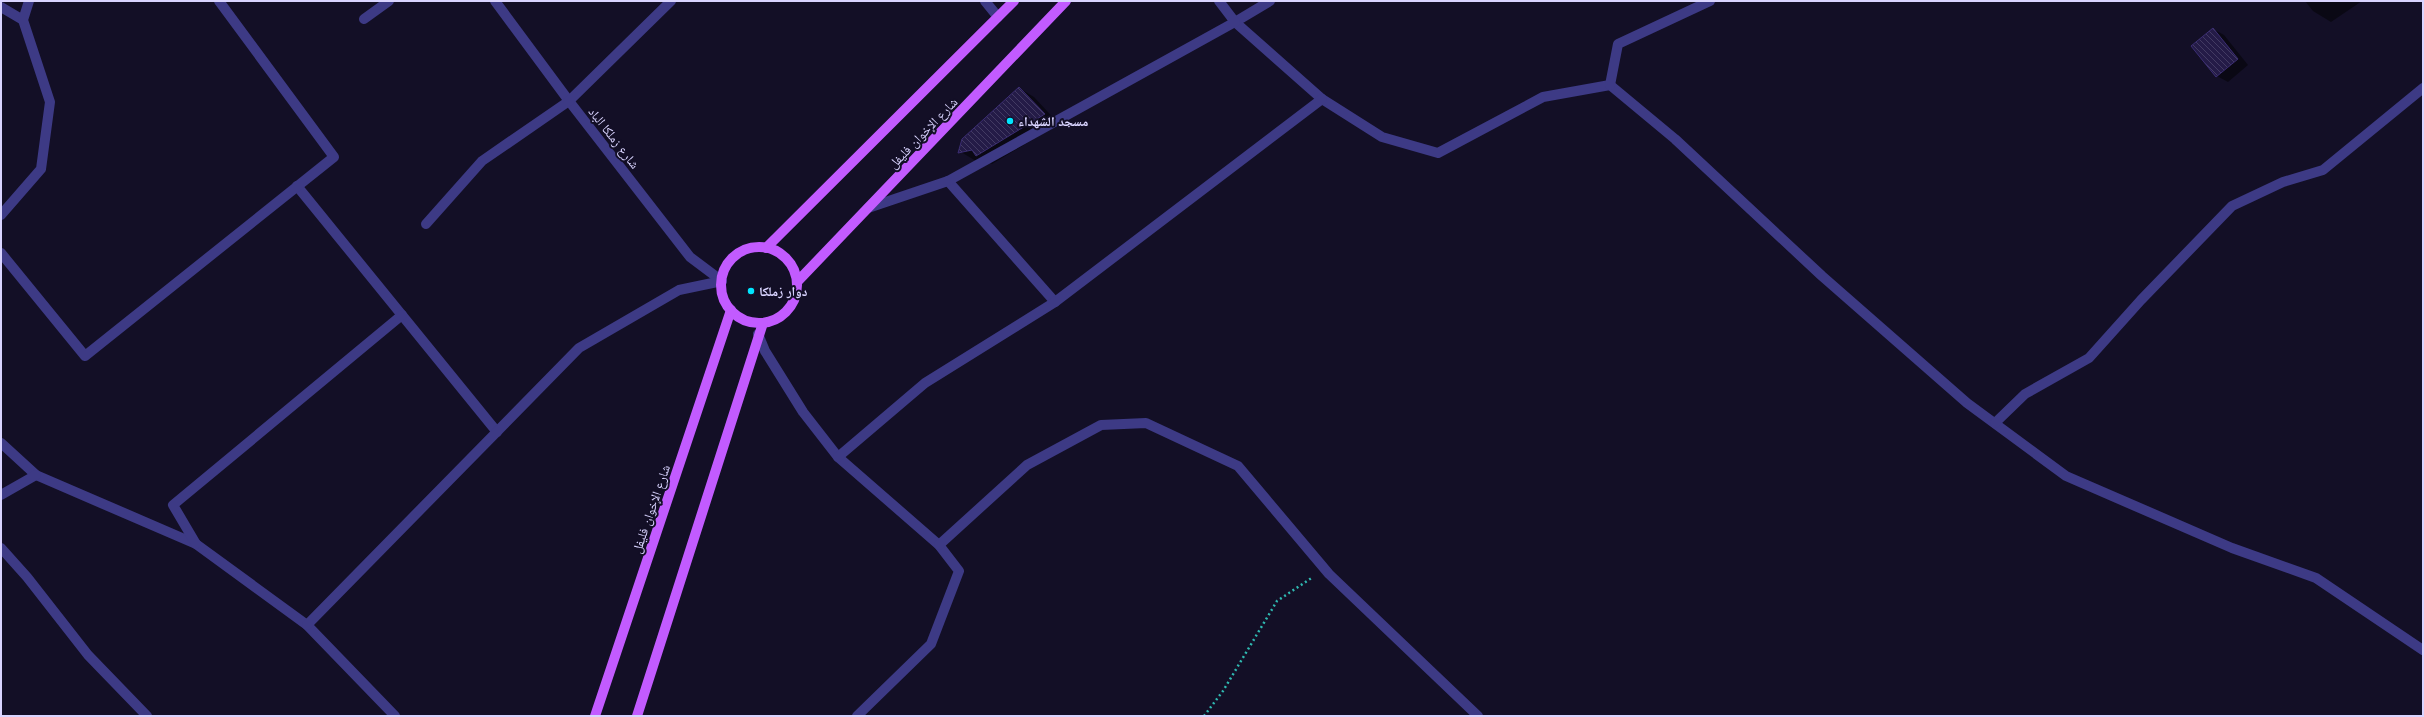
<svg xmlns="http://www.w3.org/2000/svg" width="2424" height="717" font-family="Helvetica,'Noto Naskh Arabic',sans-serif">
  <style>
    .shadow { fill: #0007 }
    .building { fill: url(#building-back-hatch); stroke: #3b2d73 }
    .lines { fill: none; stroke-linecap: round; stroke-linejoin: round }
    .path { stroke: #2fb8b0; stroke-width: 2.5; stroke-dasharray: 2 3; stroke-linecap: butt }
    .minor { stroke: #3d3a85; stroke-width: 10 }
    .major { stroke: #c25bff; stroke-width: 10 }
    .poi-dot { fill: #00e5ff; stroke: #130f26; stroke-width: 1.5 }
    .labels { text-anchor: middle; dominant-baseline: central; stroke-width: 4; stroke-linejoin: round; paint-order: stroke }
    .poi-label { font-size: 13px; font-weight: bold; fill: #d9d4ff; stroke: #130f26; text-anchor: start }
    .street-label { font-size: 13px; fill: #d9d4ff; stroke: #130f26 }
  </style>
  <defs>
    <pattern id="building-back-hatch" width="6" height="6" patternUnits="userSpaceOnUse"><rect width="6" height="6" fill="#241b47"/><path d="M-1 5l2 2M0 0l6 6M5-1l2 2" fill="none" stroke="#433b63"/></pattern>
  </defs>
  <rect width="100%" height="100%" fill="#130f26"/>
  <!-- shadow -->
  <g class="shadow">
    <path d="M2305 1H2362L2331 22 2313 11Z"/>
    <path d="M2213 29 2224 35 2248 65 2228 82 2217 76Z"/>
    <path d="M1019 88 1034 97 1059 124 992 164 984 160 976 161 961 152Z"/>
  </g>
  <!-- building -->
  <g class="building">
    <path d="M2213 28 2238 59 2216 77 2191 46Z"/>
    <path d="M1019 87 1045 114 976 156 972 150 958 153 962 139Z"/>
  </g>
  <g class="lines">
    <!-- path -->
    <path class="path" d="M1204 716 1223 691 1277 601 1313 577"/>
    <!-- minor -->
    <g class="minor">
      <path d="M495 1 569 101 690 257 722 281"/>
      <path d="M985 1 998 17"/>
      <path d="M1270 1 1235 22 1322 99 1382 137 1438 153 1543 97 1610 85 1675 139 1822 276 1967 403 2066 476 2232 548 2316 578 2423 650"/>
      <path d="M1 7 23 20"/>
      <path d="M364 19 389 1"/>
      <path d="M1610 85 1618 44 1710 1"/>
      <path d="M948 181 1055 302"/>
      <path d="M297 186 497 432"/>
      <path d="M868 208 948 181 1235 22 1219 1"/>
      <path d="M1 215 41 169 50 102 23 20 29 1"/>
      <path d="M426 224 482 161 569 101 671 1"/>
      <path d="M1 253 85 356 334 157 219 1"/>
      <path d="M758 334 765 351 803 412 838 457 939 545 959 571 931 644 857 716"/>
      <path d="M1995 423 2025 394 2089 358 2141 300 2232 206 2283 182 2323 170 2423 88"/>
      <path d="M1 443 36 475 196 544 307 625 395 716"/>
      <path d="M838 457 925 383 1055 302 1322 99"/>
      <path d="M1 495 36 475"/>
      <path d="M196 544 173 505 402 315"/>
      <path d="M939 545 1027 465 1101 425 1146 423 1238 466 1329 574 1478 716"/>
      <path d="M1 548 27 577 88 655 147 716"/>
      <path d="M307 625 579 348 679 290 722 281"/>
    </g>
    <!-- major -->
    <g class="major">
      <circle cx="759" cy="285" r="38"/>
      <path d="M766 248 1014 1"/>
      <path d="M797 282 1066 1"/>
      <path d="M595 716 731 310"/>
      <path d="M637 716 763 323"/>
    </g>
  </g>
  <!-- markers -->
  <g class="poi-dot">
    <circle cx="1010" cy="121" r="4"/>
    <circle cx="751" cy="291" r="4"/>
  </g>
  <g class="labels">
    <!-- poi labels -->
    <g class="poi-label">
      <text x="1018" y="121">مسجد الشهداء</text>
      <text x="759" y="291">دوار زملكا</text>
    </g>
    <!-- street labels -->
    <g class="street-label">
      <text transform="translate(923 133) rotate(-46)">شارع الإخوان فليفل</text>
      <text transform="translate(614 138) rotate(52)">شارع زملكا الباد</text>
      <text transform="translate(651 509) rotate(-71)">شارع الإخوان فليفل</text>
    </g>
  </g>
  <!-- border -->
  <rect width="2424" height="717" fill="none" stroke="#d9d4ff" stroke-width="4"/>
</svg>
